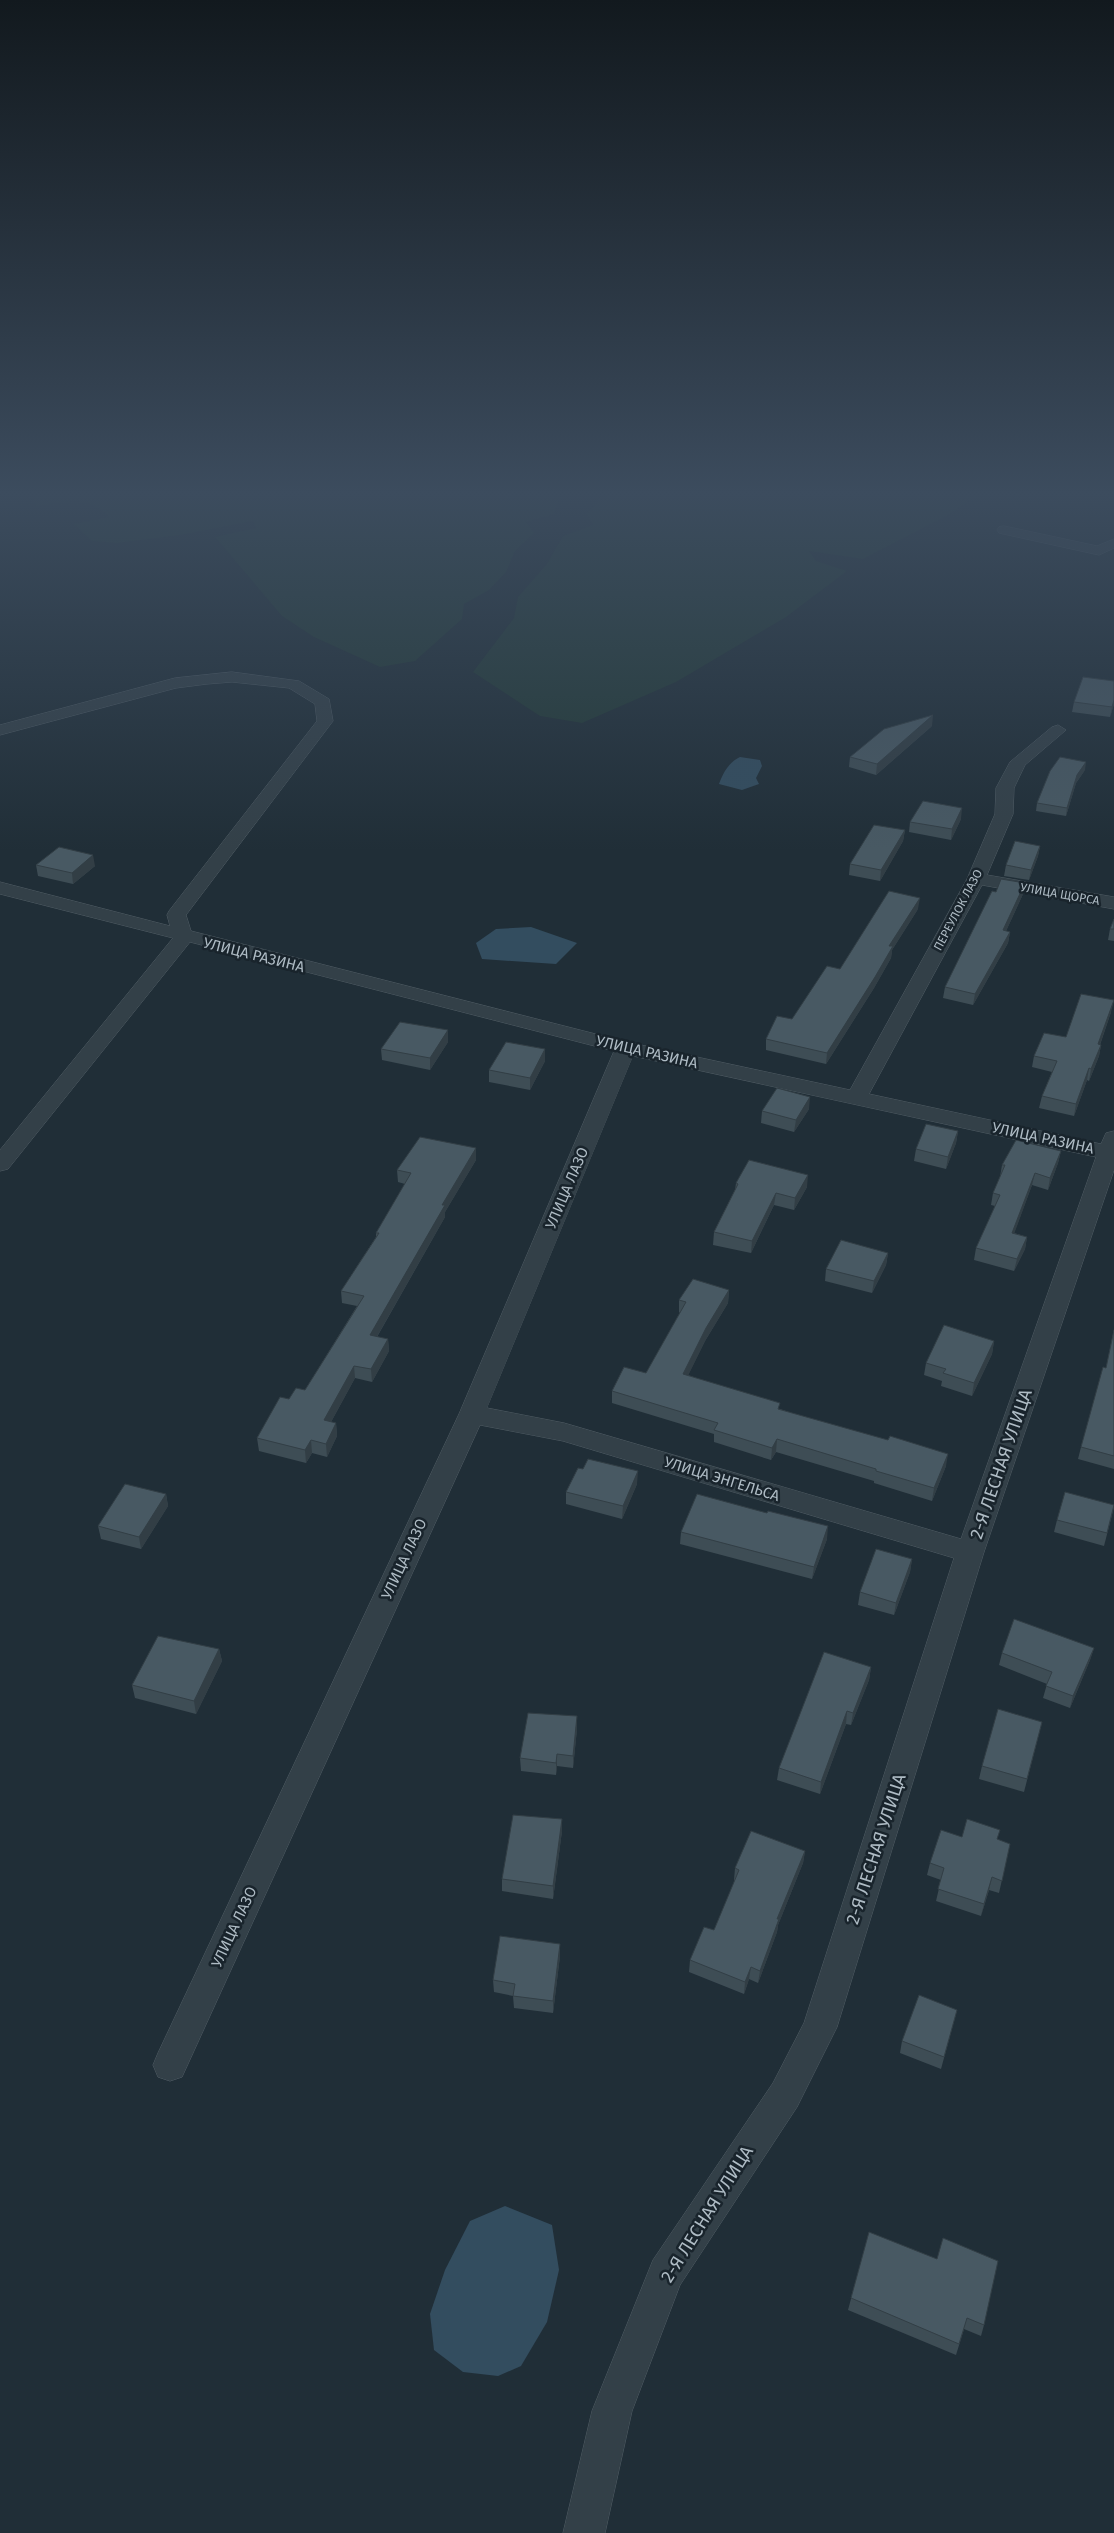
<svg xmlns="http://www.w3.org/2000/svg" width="1114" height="2533" font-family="'Fira Sans',sans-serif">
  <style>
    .green { fill: #233a37 }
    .water { fill: #334d5f }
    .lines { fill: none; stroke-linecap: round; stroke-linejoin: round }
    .street-casing { stroke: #515d65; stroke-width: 1 }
    .street { fill: #334048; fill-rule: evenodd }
    .wall { fill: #3e4d55 }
    .shaded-wall { fill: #323e45 }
    .building { fill: #485963; stroke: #323e45 }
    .labels { text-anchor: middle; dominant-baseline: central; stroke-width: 5; stroke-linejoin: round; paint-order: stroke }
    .far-street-label { font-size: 12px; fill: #aebbc4; stroke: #19242c }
    .street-label { font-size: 15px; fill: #aebbc4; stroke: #19242c }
    .near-street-label { font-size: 18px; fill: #aebbc4; stroke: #19242c }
  </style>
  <rect width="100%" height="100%" fill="#202e37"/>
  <!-- green -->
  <g class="green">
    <path d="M33 496H560L554 514 526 522 534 533 515 551 506 572 489 590 464 604 462 619 415 661 380 667 314 637 282 616 215 537 256 528 253 521 180 535 117 543 92 541 74 524 109 517C87 494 64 501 36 507Z"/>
    <path d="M602 496H976L948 515 863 559 809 551 816 561 847 571 786 617 676 682 582 723 540 716 473 672 514 618 518 597 547 564 563 536 593 525 587 514Z"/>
  </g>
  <!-- water -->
  <g class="water">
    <path d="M740 757 760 760 762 766 756 778 759 784 742 790 719 784C723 773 729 762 740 757Z"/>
    <path d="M531 927 577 943 556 964 482 959 476 943 496 929Z"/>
    <path d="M505 2206 552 2225 559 2270 547 2322 521 2366 498 2376 463 2372 434 2350 430 2314 445 2270 470 2221Z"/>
  </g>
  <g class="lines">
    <defs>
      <g id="street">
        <path d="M1004 526 1097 546 1114 539V548L1099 555 999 533 997 530 999 527Z"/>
        <path d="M232 672 299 681 329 699 333 721 186 915 191 931 627 1042 850 1090 967 879 995 814 996 788 1010 762 1052 727 1058 725 1066 730 1025 765 1014 788 1013 814 987 875 1114 897V909L982 885 869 1094 1101 1144 1106 1133 1114 1131V1170L984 1552 837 2027 797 2107 680 2285 632 2411 605 2533H563L592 2411 653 2260 773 2083 804 2023 954 1558 563 1441 480 1425 182 2077 170 2081 158 2077 153 2065 158 2053 459 1414 614 1051 190 942 8 1169 0 1171V1150L173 938 0 894V882L170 926 167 915 169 911 317 721 315 704 289 688 232 682 207 684 176 688 0 735V725L175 678ZM633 1056 1096 1157 961 1539 564 1423 487 1408Z"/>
      </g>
    </defs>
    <!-- street casing -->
    <use href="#street" class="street-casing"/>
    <!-- street -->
    <use href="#street" class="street"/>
  </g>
  <!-- wall -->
  <g class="wall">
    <path d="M1114 681V704L1110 717 1072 712 1074 702Z"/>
    <path d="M932 726 876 775 849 767 850 757Z"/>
    <path d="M1085 770 1076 783 1066 816 1036 811 1037 803Z"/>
    <path d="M961 819 951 840 909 832 910 822Z"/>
    <path d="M905 830 903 841 880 881 849 875 850 864Z"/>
    <path d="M1040 846 1038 856 1029 880 1004 876 1006 865Z"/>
    <path d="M36 865 95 866 73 884 38 876Z"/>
    <path d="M1023 894 1006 931 1010 932 1008 943 973 1005 943 998 945 987Z"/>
    <path d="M918 909 892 950 891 958 874 988 826 1064 766 1050V1039L792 1019 840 969Z"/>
    <path d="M1114 919V941L1108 940 1110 929Z"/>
    <path d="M1111 1012 1100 1045H1101L1099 1056 1089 1081 1087 1080 1074 1116 1039 1108 1042 1096 1052 1072 1032 1067 1034 1056Z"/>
    <path d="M448 1042 430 1070 382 1060 381 1049Z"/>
    <path d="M545 1049V1061L530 1090 489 1082V1070Z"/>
    <path d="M809 1109 794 1132 761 1123 762 1111Z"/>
    <path d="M958 1131 956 1143 946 1169 914 1161 916 1149Z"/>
    <path d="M476 1148V1160L445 1212V1217L377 1337 388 1339 389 1351 372 1382 355 1378 331 1422 336 1423 337 1436 327 1457 312 1453 306 1463 259 1451 257 1438 289 1399 305 1390 357 1306 342 1303 341 1291 376 1237V1233L405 1184 398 1182 397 1170Z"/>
    <path d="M1061 1151 1058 1163 1048 1190 1032 1185 1014 1233 1027 1237 1025 1249 1014 1271 974 1260 976 1248 995 1206 991 1205 993 1193 1000 1177 1002 1165Z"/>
    <path d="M736 1183 807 1187 794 1210 774 1205 751 1253 713 1245 714 1232 735 1190Z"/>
    <path d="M888 1253 886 1265 872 1293 825 1281 826 1269Z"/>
    <path d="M729 1290 728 1303 705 1341 688 1375 780 1409 946 1466 932 1501 874 1483V1481L776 1452 771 1460 714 1442V1434L612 1403V1391L646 1373 680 1313 679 1312V1300Z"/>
    <path d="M1114 1329V1469L1078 1459 1081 1447 1106 1368Z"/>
    <path d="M994 1341 992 1354 972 1396 941 1386 942 1381 924 1375 926 1363Z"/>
    <path d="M637 1484 622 1519 566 1504V1492Z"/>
    <path d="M166 1494 168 1506 141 1549 101 1539 98 1526Z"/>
    <path d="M1114 1507 1104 1546 1054 1532 1057 1520Z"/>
    <path d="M681 1532 827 1539 812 1579 680 1544Z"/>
    <path d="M912 1559 910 1572 894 1615 858 1605 860 1592Z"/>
    <path d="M1094 1648 1090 1660 1070 1708 1043 1698 1047 1684 999 1665 1002 1653Z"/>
    <path d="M219 1649 222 1661 196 1714 135 1698 132 1685Z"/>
    <path d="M871 1667 869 1680 851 1725 846 1724 820 1794 777 1780 779 1768Z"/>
    <path d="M1042 1722 1024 1792 979 1779 982 1766Z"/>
    <path d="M577 1729 573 1768 557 1766 556 1775 521 1771 520 1758Z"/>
    <path d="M562 1831 553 1899 502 1891V1879Z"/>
    <path d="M962 1837 997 1840 1010 1844 999 1893 989 1890 981 1916 936 1901 941 1880 927 1875 930 1863Z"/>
    <path d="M805 1851 803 1863 778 1925 777 1932 758 1983 749 1979 744 1994 689 1972 690 1960 714 1930 735 1881 734 1880 735 1868Z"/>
    <path d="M560 1944V1956L553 2013 514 2008 513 1996 494 1992 493 1980Z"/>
    <path d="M957 2010 941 2069 900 2053 902 2041Z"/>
    <path d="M869 2232 984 2325 981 2336 964 2329 956 2355 848 2310Z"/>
  </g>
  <!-- shaded-wall -->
  <g class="shaded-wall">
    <path d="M1114 700V704L1110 717 1112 707Z"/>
    <path d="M933 715 932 726 876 775 877 764Z"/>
    <path d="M1086 762 1085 770 1076 783 1066 816 1067 808 1077 775Z"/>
    <path d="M962 808 961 819 951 840 952 829Z"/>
    <path d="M905 830 903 841 880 881 881 870Z"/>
    <path d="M1040 846 1038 856 1029 880 1031 870Z"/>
    <path d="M93 855 95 866 73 884 72 873Z"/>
    <path d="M1025 883 1023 894 1001 942 1003 930Z"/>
    <path d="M920 898 918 909 892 950 891 958 874 988 826 1064 827 1053 889 946Z"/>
    <path d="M1010 932 1008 943 973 1005 975 994Z"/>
    <path d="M1114 1000 1111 1012 1096 1056 1098 1044Z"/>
    <path d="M448 1030V1042L430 1070V1058Z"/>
    <path d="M1101 1045 1099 1056 1089 1081 1091 1069Z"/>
    <path d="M545 1049V1061L530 1090V1078Z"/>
    <path d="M1089 1068 1087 1080 1074 1116 1076 1104Z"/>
    <path d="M810 1097 809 1109 794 1132 796 1120Z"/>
    <path d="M958 1131 956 1143 946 1169 948 1157Z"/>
    <path d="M476 1148V1160L445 1212V1217L371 1347 370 1335 442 1205Z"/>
    <path d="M1061 1151 1058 1163 1048 1190 1050 1178Z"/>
    <path d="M1035 1173 1032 1185 1010 1245 1012 1233Z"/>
    <path d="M808 1175 807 1187 794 1210 795 1198Z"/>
    <path d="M776 1193 774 1205 751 1253 752 1241Z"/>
    <path d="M1027 1237 1025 1249 1014 1271 1017 1259Z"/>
    <path d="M888 1253 886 1265 872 1293 874 1281Z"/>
    <path d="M729 1290 728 1303 705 1341 683 1386V1374L706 1328Z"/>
    <path d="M388 1339 389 1351 372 1382 371 1369Z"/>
    <path d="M994 1341 992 1354 972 1396 974 1383Z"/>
    <path d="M354 1366 355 1378 325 1433 324 1420Z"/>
    <path d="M336 1423 337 1436 327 1457 326 1444Z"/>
    <path d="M777 1439 776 1452 771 1460 772 1448Z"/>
    <path d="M311 1440 312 1453 306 1463 305 1450Z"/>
    <path d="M948 1454 946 1466 932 1501 934 1488Z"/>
    <path d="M638 1471 637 1484 622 1519 623 1506Z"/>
    <path d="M166 1494 168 1506 141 1549 139 1537Z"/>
    <path d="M828 1526 827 1539 812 1579 814 1567Z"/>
    <path d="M912 1559 910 1572 894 1615 896 1603Z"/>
    <path d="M1094 1648 1090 1660 1070 1708 1073 1696Z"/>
    <path d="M219 1649 222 1661 196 1714 194 1701Z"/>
    <path d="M871 1667 869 1680 851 1725 853 1713Z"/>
    <path d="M847 1711 846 1724 820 1794 821 1782Z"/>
    <path d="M577 1716V1729L573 1768V1756Z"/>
    <path d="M557 1754V1766L556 1775V1763Z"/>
    <path d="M562 1819V1831L553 1899V1886Z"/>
    <path d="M805 1851 803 1863 778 1925 777 1932 758 1983 760 1971 777 1919Z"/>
    <path d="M992 1877 989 1890 981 1916 984 1904Z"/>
    <path d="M560 1944V1956L553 2013V2001Z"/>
    <path d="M751 1967 749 1979 744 1994 745 1982Z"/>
  </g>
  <!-- building -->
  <g class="building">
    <path d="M1083 677 1114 681V700L1112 707 1074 702Z"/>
    <path d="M933 715 877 764 850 757 884 729Z"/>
    <path d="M1060 757 1086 762 1077 775 1067 808 1037 803 1050 771Z"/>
    <path d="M923 801 962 808 952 829 910 822Z"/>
    <path d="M874 825 905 830 881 870 850 864Z"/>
    <path d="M1015 841 1040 846 1031 870 1006 865Z"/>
    <path d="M59 847 93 855 72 873 36 865Z"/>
    <path d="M1001 879 1025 883 1003 930 1010 932 975 994 945 987 992 891 996 892Z"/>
    <path d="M889 891 920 898 889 946H893L875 977 827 1053 766 1039 777 1016 792 1019 827 966 840 969Z"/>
    <path d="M1114 919V929H1110Z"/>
    <path d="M1081 994 1114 1000 1098 1044 1101 1045 1091 1069 1089 1068 1076 1104 1042 1096 1057 1061 1034 1056 1044 1033 1066 1037Z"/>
    <path d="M400 1022 448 1030 430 1058 381 1049Z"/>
    <path d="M506 1042 545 1049 530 1078 489 1070Z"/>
    <path d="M777 1088 810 1097 796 1120 762 1111Z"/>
    <path d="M926 1124 958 1131 948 1157 916 1149Z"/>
    <path d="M420 1137 476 1148 442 1205H445L370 1335 388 1339 371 1369 354 1366 324 1420 336 1423 326 1444 311 1440 305 1450 257 1438 280 1397 289 1399 296 1388 305 1390 364 1296 341 1291 379 1233H376L411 1173 397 1170Z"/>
    <path d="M1016 1140 1061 1151 1050 1178 1035 1173 1012 1233 1027 1237 1017 1259 976 1248 1000 1195 993 1193 1005 1165H1002Z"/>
    <path d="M749 1160 808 1175 795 1198 776 1193 752 1241 714 1232 738 1184 736 1183Z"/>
    <path d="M841 1240 888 1253 874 1281 826 1269Z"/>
    <path d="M693 1279 729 1290 706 1328 683 1374 780 1403 778 1409 888 1440 890 1436 948 1454 934 1488 876 1471V1469L777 1439 772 1448 714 1430 718 1423 612 1391 624 1367 646 1373 686 1302 679 1300Z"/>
    <path d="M944 1325 994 1341 974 1383 943 1373 946 1369 926 1363Z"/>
    <path d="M1114 1330V1456L1081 1447 1103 1367 1106 1368Z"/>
    <path d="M588 1459 638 1471 623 1506 566 1492 578 1468 583 1469Z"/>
    <path d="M125 1484 166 1494 139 1537 98 1526Z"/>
    <path d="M1065 1492 1114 1505 1107 1533 1057 1520Z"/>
    <path d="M697 1494 767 1513 768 1511 828 1526 814 1567 681 1532Z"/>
    <path d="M876 1549 912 1559 896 1603 860 1592Z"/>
    <path d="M1014 1619 1094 1648 1073 1696 1046 1686 1052 1672 1002 1653Z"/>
    <path d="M158 1636 219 1649 194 1701 132 1685Z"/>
    <path d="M824 1652 871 1667 853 1713 847 1711 821 1782 779 1768Z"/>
    <path d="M998 1709 1042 1722 1027 1779 982 1766Z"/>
    <path d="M528 1713 577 1716 573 1756 557 1754 556 1763 520 1758Z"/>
    <path d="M513 1815 562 1819 553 1886 502 1879Z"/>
    <path d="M967 1819 1000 1830 997 1839 1010 1844 1002 1881 992 1877 984 1904 938 1889 944 1868 930 1863 941 1830 962 1837Z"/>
    <path d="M751 1831 805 1851 777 1919H779L760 1971 751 1967 745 1982 690 1960 704 1927 714 1930 739 1870 735 1868Z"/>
    <path d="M500 1936 560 1944 553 2001 513 1996 515 1984 493 1980Z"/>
    <path d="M919 1995 957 2010 944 2057 902 2041Z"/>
    <path d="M869 2232 937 2259 943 2238 998 2261 984 2325 967 2318 959 2344 851 2298Z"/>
  </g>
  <!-- sky -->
  <linearGradient id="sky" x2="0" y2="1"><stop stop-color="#12191e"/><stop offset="0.58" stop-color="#3c4c5e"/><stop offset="1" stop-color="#3c4c5e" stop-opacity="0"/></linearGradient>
  <rect width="1114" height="851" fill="url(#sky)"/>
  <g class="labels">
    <!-- far-street labels -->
    <g class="far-street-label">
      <text transform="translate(1060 894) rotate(10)">УЛИЦА ЩОРСА</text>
      <text transform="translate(958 910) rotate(-62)">ПЕРЕУЛОК ЛАЗО</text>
    </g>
    <!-- street labels -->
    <g class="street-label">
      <text transform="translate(254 955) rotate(14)">УЛИЦА РАЗИНА</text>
      <text transform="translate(647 1052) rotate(13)">УЛИЦА РАЗИНА</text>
      <text transform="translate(1043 1138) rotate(12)">УЛИЦА РАЗИНА</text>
      <text transform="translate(567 1188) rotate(-67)">УЛИЦА ЛАЗО</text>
      <text transform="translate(722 1479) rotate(17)">УЛИЦА ЭНГЕЛЬСА</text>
      <text transform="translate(404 1559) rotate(-65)">УЛИЦА ЛАЗО</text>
      <text transform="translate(234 1927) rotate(-65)">УЛИЦА ЛАЗО</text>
    </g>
    <!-- near-street labels -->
    <g class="near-street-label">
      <text transform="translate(1001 1464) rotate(-71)">2-Я ЛЕСНАЯ УЛИЦА</text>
      <text transform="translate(876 1849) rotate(-72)">2-Я ЛЕСНАЯ УЛИЦА</text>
      <text transform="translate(707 2214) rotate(-58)">2-Я ЛЕСНАЯ УЛИЦА</text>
    </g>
  </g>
</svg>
